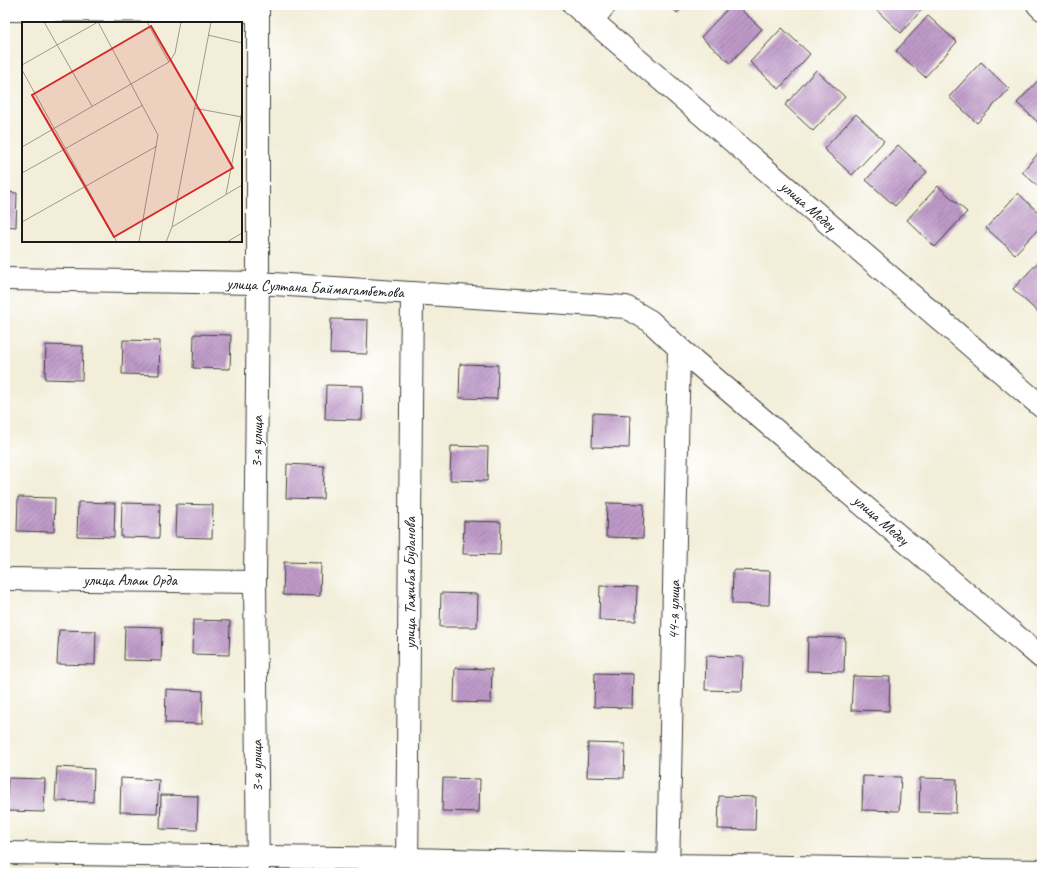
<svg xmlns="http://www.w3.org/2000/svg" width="1047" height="878" font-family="Caveat,sans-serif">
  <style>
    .building { fill: url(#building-hatch) }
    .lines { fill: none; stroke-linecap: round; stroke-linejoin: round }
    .minor-casing { stroke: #3c3c38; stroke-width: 24 }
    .minor { stroke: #fff; stroke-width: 22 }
    .labels { text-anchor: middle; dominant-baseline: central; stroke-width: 3; stroke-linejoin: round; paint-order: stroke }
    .street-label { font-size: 16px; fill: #1c1c1c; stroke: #fff }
    .inset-road { fill: none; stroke: #9c9a8d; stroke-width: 1 }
    .view { fill: #d62828; fill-opacity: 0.15; stroke: #d62828; stroke-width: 2 }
    .inset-edge { fill: none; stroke: #1c1c1c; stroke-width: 2 }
  </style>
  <defs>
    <pattern id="building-hatch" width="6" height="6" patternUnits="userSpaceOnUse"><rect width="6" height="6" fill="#be9ac8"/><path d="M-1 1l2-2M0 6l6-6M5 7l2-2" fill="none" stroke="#9a7da2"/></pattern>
  </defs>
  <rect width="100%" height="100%" fill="#fff"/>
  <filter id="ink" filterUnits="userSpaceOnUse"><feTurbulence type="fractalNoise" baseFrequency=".025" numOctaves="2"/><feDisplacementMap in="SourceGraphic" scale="8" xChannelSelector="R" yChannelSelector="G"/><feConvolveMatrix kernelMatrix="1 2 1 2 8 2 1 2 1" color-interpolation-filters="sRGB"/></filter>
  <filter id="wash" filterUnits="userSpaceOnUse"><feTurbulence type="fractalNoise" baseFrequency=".012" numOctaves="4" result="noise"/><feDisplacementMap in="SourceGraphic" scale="16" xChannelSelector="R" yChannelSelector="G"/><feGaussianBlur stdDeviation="0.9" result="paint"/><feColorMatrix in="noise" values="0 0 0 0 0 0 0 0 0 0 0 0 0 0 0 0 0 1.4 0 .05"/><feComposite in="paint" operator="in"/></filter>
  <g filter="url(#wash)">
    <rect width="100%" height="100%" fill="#f2eed9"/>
    <g id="blocks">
      <!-- building -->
      <g class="building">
        <path d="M669 5H684L677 13Z"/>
        <path d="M731 5H736L762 29 730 63 701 37Z"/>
        <path d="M873 5H926L901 33 872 6Z"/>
        <path d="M928 16 957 42 925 77 896 51Z"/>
        <path d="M782 28 810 54 779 89 750 62Z"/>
        <path d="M981 62 1009 89 977 123 949 97Z"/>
        <path d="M816 70 845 97 813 131 785 105Z"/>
        <path d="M1042 76V126L1017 103Z"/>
        <path d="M856 114 884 141 852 175 824 149Z"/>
        <path d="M898 145 927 172 895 206 866 180Z"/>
        <path d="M1042 149V190L1022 172Z"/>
        <path d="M938 186 967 212 935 247 907 220Z"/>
        <path d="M5 192 17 193 16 227 5 226Z"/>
        <path d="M1018 193 1042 216V225L1015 254 986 228Z"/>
        <path d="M1042 258V316L1013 289Z"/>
        <path d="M331 319 368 320 367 354 330 353Z"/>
        <path d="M194 334 231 335 230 369 193 368Z"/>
        <path d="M123 340 160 341 159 375 122 374Z"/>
        <path d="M46 345 83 346 82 380 45 379Z"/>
        <path d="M460 364 498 365 497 399 459 398Z"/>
        <path d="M326 385 363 386 362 420 325 419Z"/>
        <path d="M593 413 630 415 629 448 592 447Z"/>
        <path d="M451 446 488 447 487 481 450 480Z"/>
        <path d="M287 464 324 466 323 499 286 498Z"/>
        <path d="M18 497 55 498 54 532 17 531Z"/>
        <path d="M78 502 115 503 114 537 77 536Z"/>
        <path d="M122 503 160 504 159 538 121 537Z"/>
        <path d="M607 503 644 504 643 538 606 537Z"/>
        <path d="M176 504 213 505 212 538 175 537Z"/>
        <path d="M464 521 501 522 500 555 463 554Z"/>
        <path d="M284 562 321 563 320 596 283 595Z"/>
        <path d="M733 570 770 571 769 605 732 604Z"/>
        <path d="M600 586 637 587 636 621 599 620Z"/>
        <path d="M441 593 478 594 477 627H440Z"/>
        <path d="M193 620 230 621 229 655 192 654Z"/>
        <path d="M125 626 162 627 161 661 124 660Z"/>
        <path d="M59 630 96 631 95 665 57 664Z"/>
        <path d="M808 637 845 638 844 672 807 671Z"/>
        <path d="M706 656 743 657 742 691 705 690Z"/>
        <path d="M455 668 492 669 491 703 454 702Z"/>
        <path d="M595 673 633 674 632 708 594 707Z"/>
        <path d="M853 676 890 677 889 711 851 710Z"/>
        <path d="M166 689 203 691 202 724 165 723Z"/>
        <path d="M588 743 625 744 624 778 587 777Z"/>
        <path d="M57 767 94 769 93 802 55 801Z"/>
        <path d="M863 776 901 777 899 811 862 810Z"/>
        <path d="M8 778 45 779 44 812 6 811Z"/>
        <path d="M121 778 159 780 157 813 120 812Z"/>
        <path d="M443 778 480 779 479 812 442 811Z"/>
        <path d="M920 778 957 779 956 813 919 812Z"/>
        <path d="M161 795 198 796 197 830 160 829Z"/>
        <path d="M719 796 756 797 755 830 718 829Z"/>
      </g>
    </g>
  </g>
  <g filter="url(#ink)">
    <use href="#blocks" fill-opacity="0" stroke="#3c3c38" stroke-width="1"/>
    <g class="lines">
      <defs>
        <g id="minor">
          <path d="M256 5 258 11V283L255 582 258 873"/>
          <path d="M574 5 1042 407"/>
          <path d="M1038 5 1042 9"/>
          <path d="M5 10 258 11"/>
          <path d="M592 20 605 5"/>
          <path d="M5 279 258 283 626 307 650 321 679 348 1042 658"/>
          <path d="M5 579 255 582"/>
          <path d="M5 853 408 859 668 865 1042 871"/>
          <path d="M407 873 412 293"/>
          <path d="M668 873 679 348"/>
        </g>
      </defs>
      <!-- minor casing -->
      <use href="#minor" class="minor-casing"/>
      <!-- minor -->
      <use href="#minor" class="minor"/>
    </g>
  </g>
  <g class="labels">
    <!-- street labels -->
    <g class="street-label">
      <text transform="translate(808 206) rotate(41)">улица Медеу</text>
      <text transform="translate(315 288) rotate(3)">улица Султана Баймагамбетова</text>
      <text transform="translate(257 442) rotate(-89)">3-я улица</text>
      <text transform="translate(881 520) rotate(41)">улица Медеу</text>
      <text x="130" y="580">улица Алаш Орда</text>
      <text transform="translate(410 583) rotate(-90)">улица Тажибая Буданова</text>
      <text transform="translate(674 610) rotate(-89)">44-я улица</text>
      <text transform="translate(257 766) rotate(-91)">3-я улица</text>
    </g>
  </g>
  <!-- overview -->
  <g transform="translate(22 22)">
    <rect width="220" height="220" fill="#f2eed9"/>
    <path class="inset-road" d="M22 0 70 84M125 0 147 40M186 13 220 21M0 43 35 23 76 0 136 113 117 220M0 48 95 220M172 86 220 95M0 125 147 40 153 31 159 0M0 151 121 83M204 172 220 89M0 200 135 124M150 205 220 163M144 220 150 205 189 0M205 220 220 211"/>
    <path class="view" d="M129 4 211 146 92 215 10 73Z"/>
    <rect width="220" height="220" class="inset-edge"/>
  </g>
  <!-- margin -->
  <rect width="1047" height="878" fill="none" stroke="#fff" stroke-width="20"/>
</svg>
